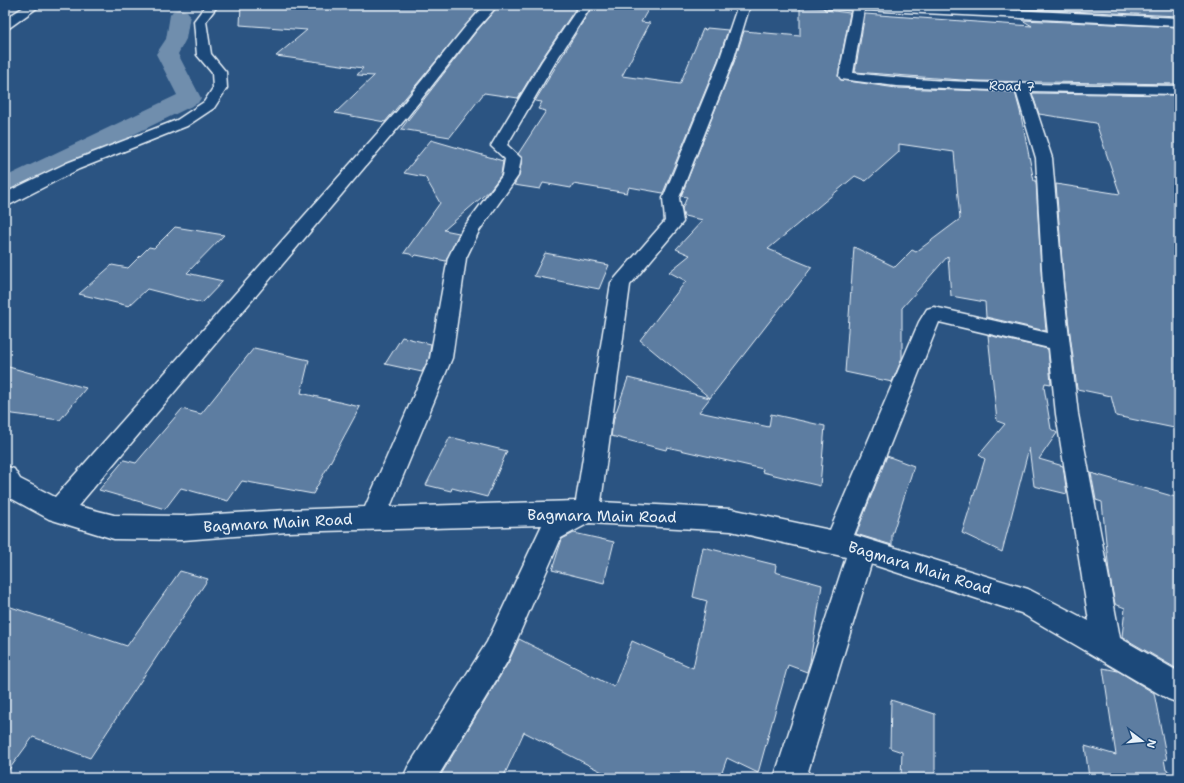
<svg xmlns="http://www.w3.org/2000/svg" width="1184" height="783" font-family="'Shantell Sans',sans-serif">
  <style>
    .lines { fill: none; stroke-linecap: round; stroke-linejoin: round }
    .canal { fill: #708ead; fill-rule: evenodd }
    .building { fill: #5d7da1; stroke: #e8f1f8 }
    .minor-casing { stroke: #e8f1f8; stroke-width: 3 }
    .minor { fill: #1f4a7a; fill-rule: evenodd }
    .labels { text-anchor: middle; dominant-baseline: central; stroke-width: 3; stroke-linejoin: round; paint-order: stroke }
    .far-street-label { font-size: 13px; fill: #e8f1f8; stroke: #1f4a7a }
    .street-label { font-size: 15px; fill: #e8f1f8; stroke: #1f4a7a }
  </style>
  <rect width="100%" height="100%" fill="#2b5482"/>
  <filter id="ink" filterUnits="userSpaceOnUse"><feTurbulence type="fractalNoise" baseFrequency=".025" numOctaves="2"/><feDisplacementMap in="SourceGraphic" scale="8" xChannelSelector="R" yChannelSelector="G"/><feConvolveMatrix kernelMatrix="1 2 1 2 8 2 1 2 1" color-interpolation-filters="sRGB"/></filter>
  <g filter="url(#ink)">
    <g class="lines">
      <!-- canal -->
      <path class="canal" d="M180 9 187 11 190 15 186 39 178 54 201 98 198 103 14 193 5 195V177L177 95 156 54 166 39 170 15 173 11Z"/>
    </g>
    <!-- building -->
    <g class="building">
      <path d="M241 5H483L385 122 335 113 374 76 357 75 363 68 276 56 307 30 240 25Z"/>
      <path d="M499 5H578L541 60 518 98 484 93 450 137 401 129 475 33Z"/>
      <path d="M593 5H629L649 8 641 22 650 23 622 76 680 84 703 29 706 30 707 28 728 30 718 60 663 193 629 187 627 193 573 184 571 188 543 183 540 189 514 185 519 176 522 158 518 154 546 111 538 109 542 102 535 101Z"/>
      <path d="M1000 5H1179V16L1005 8Z"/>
      <path d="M800 6 823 8 825 10 850 13 838 76 841 80 896 88 1015 92 1020 111 1034 181H1036L1042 286 1046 331 986 317 985 302 951 296 948 256 902 308V359L892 382 845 372 854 247 895 267 912 250 916 252 960 219 954 152 899 144V152L866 181 855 176 768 249 812 267 710 398 640 340 686 281 669 272 690 255 676 249 703 220 684 216 682 209 687 197 681 196 734 62 744 31 800 36Z"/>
      <path d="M865 14 1032 26 1022 20 1179 27V84L975 81 855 72Z"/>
      <path d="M1032 93 1179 95V429L1116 416 1111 396 1077 389 1064 286 1056 184 1120 194 1096 123 1039 114Z"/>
      <path d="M431 140 503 161 501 175 489 191 444 230 459 233 446 261 416 255 414 257 410 254 404 253 440 203 425 177 404 173Z"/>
      <path d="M175 227 224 235 187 273 223 281 202 303 147 289 129 306 79 294 112 265 128 268 149 247 154 248Z"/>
      <path d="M545 253 609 265 599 289 534 276Z"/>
      <path d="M988 335 1048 349 1051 384 1045 383 1044 387 1051 429 1057 433 1039 459 1063 466 1067 494 1034 486 1029 448 1002 552 962 533 985 459 979 455 1005 424 997 421Z"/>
      <path d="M402 337 431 344 429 358 422 372 385 364Z"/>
      <path d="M254 348 309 360 301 393 360 407 313 494 242 481 228 501 181 488 165 509 99 490 124 460 136 463 182 409 201 414Z"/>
      <path d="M5 366 86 388 60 420 5 413Z"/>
      <path d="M628 378 710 398 699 412 769 427 771 414 825 426 820 486 762 472 763 469 667 447 666 450 611 436 614 418Z"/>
      <path d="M450 437 507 451 487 497 452 488 451 491 426 485Z"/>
      <path d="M887 456 914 466 892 535V545L856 534Z"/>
      <path d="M1091 473 1179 498V557L1175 556 1179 670 1122 637 1125 608 1115 604 1109 572 1102 502 1096 500Z"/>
      <path d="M574 533 614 542 604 583 552 570 562 539Z"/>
      <path d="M703 547 776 565 775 572 822 585 810 662 807 672 788 665 758 773 727 758 720 778H614L524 732 503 778H439L508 663 519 639 614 687 632 641 693 668 707 601 693 597Z"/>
      <path d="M180 571 208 579 90 758 33 737 5 775V605L127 646Z"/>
      <path d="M1103 668 1118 671 1154 693 1167 760 1164 759 1166 770 1170 772 1169 778H1089L1085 746 1116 755Z"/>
      <path d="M891 700 935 714V778H901L902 752 890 748Z"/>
    </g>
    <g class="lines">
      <defs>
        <g id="minor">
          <path d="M27 5H41L9 28 5 29V19Z"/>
          <path d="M206 5H218L206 21 211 54 226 72 227 88 214 108 187 126 79 169 11 204 5 205V193L67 163 177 120 204 102 213 88 212 73 197 55 194 21Z"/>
          <path d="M485 5H498L474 32 408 116 78 506 114 515 183 516 287 510 365 507 430 358 448 258 462 230 502 176 505 159 491 146 542 61 580 5H592L556 61 507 145 521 158 518 176 479 231 466 258 452 358 390 507 576 501 611 283 665 221 663 198 719 61 738 5H750L733 61 679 198 683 222 630 285 601 502 731 509 830 530 919 322 927 309 934 307 1048 333 1043 286 1036 158 1016 91 896 86 841 79 839 76 852 10 825 8 823 5H903L1179 18V26L864 10 853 73C961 86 1071 84 1179 86V94L1030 91 1052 158 1063 286 1078 414 1120 638 1179 672V703L1168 699 1021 613 871 564 806 778H774L846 557 731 531 589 523 561 538 507 662 437 778H403L408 767 487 642 542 525 287 532 183 540 114 539 49 519 5 495V466L14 469 20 479 55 497 398 110 466 26ZM939 322 1049 348 1056 414 1089 621 1028 589 854 535Z"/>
        </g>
      </defs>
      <!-- minor casing -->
      <use href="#minor" class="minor-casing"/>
      <!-- minor -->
      <use href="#minor" class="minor"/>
    </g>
  </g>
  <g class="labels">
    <!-- far-street labels -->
    <g class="far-street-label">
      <text transform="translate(1012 86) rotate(2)">Road 7</text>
    </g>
    <!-- street labels -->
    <g class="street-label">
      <text transform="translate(602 516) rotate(1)">Bagmara Main Road</text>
      <text transform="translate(278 523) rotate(-3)">Bagmara Main Road</text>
      <text transform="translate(920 568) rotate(17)">Bagmara Main Road</text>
    </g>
  </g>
  <!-- margin -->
  <rect width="1184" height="783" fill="none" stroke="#1f4a7a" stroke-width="20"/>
  <rect x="10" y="10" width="1164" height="763" fill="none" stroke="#e8f1f8" stroke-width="1.5" filter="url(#ink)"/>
  <!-- north arrow -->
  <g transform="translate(1142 741) rotate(106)" stroke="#1f4a7a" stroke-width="3" paint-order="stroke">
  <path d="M0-3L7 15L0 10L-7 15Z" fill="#e8f1f8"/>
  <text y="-6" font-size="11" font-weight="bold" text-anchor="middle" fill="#e8f1f8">N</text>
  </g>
</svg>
